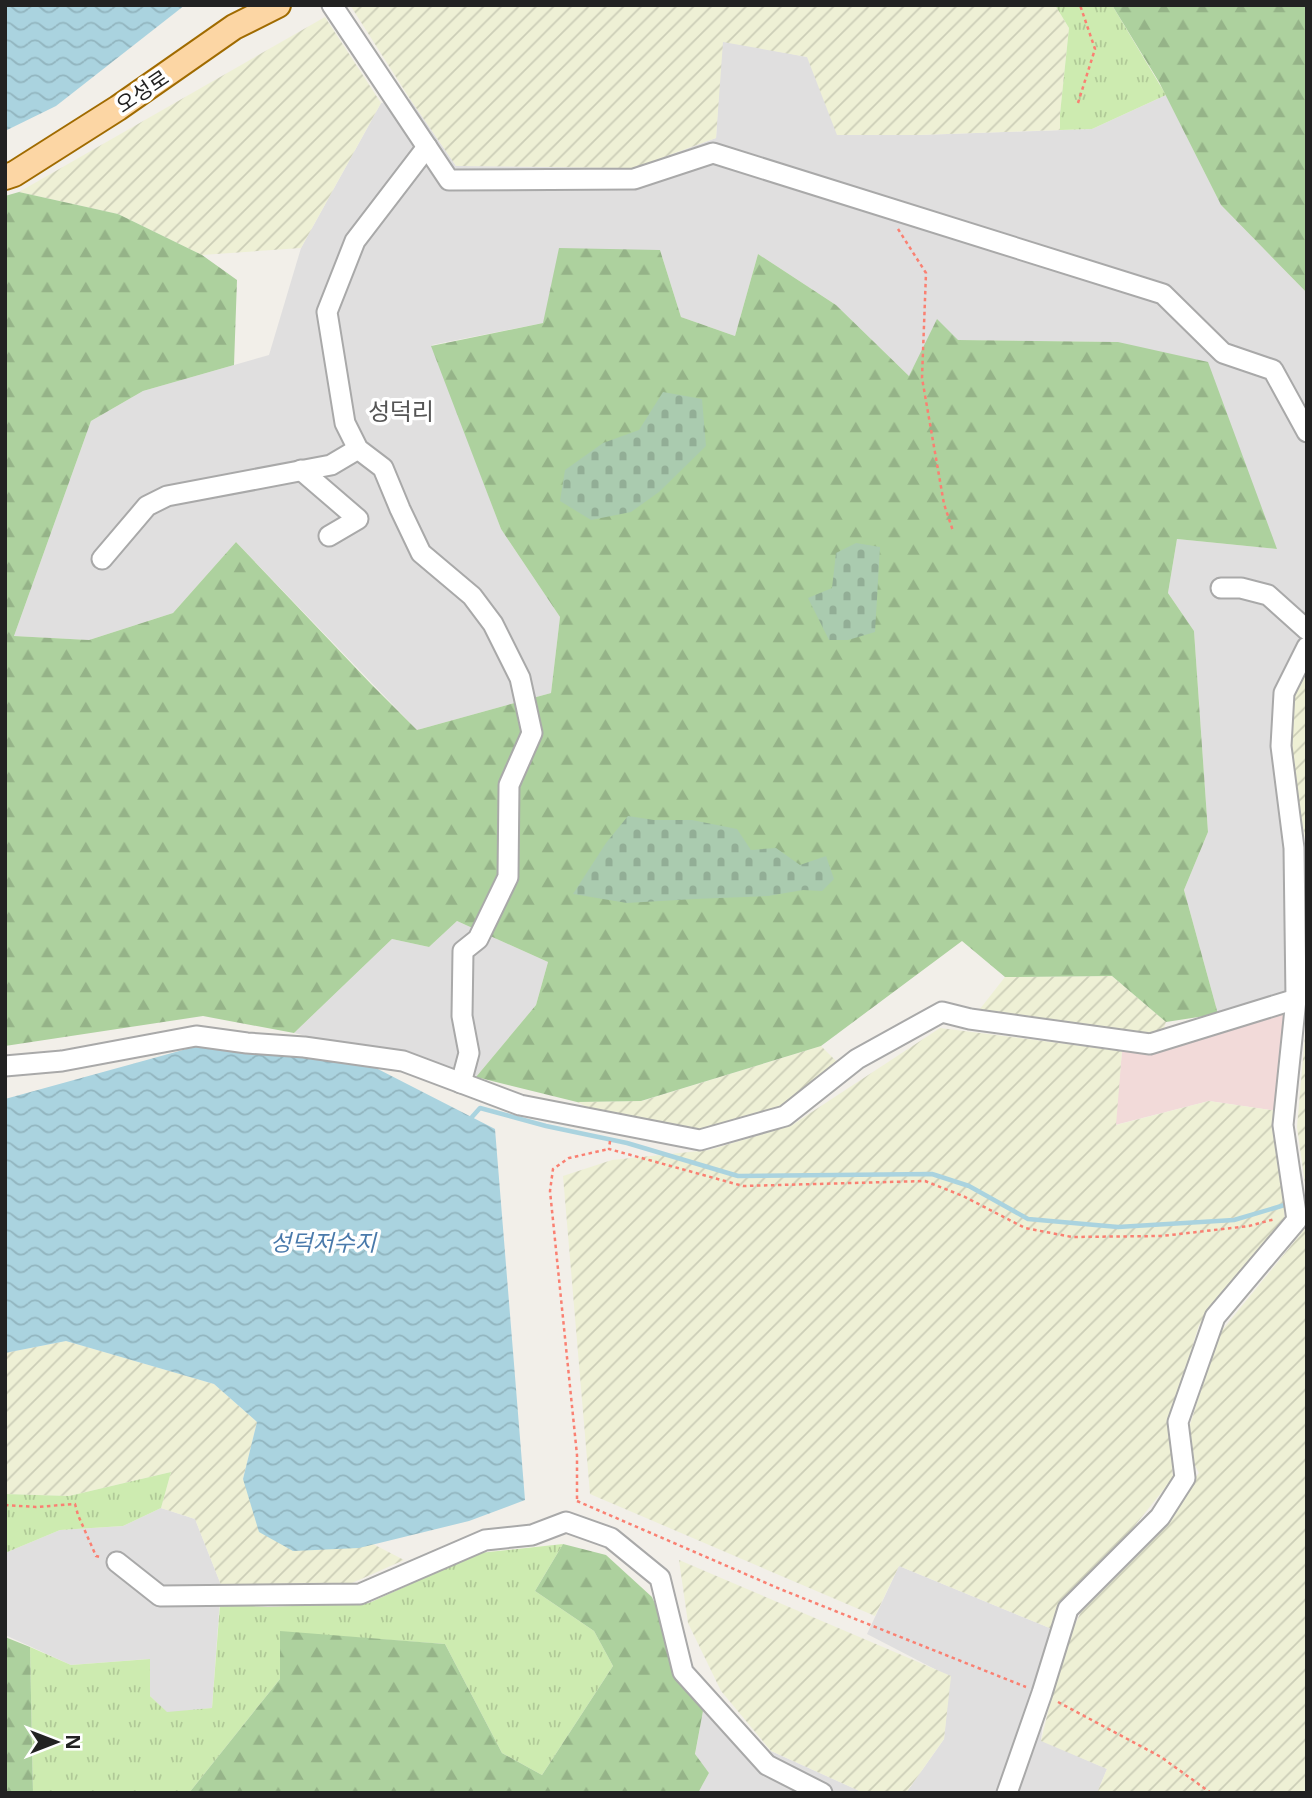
<svg xmlns="http://www.w3.org/2000/svg" width="1312" height="1798" font-family="'Noto Sans','Noto Sans KR',sans-serif">
  <style>
    .residential { fill: #e0dfdf }
    .commercial { fill: #f2dad9 }
    .farmland { fill: url(#farmland-furrows) }
    .grass { fill: url(#grass-tufts) }
    .forest { fill: url(#forest-firs) }
    .cemetery { fill: url(#cemetery-stones) }
    .water { fill: url(#water-waves) }
    .lines { fill: none; stroke-linecap: round; stroke-linejoin: round }
    .stream { stroke: #aad3df; stroke-width: 4.5 }
    .minor-casing { stroke: #a9a9a9; stroke-width: 23 }
    .major-casing { stroke: #a06b00; stroke-width: 28 }
    .path { stroke: #fa8072; stroke-width: 2.5; stroke-dasharray: 3.5 3.5; stroke-linecap: butt }
    .minor { stroke: #fff; stroke-width: 19 }
    .major { stroke: #fcd6a4; stroke-width: 24 }
    .labels { text-anchor: middle; dominant-baseline: central; stroke-width: 7; stroke-linejoin: round; paint-order: stroke }
    .street-label { font-size: 21px; fill: #222; stroke: #fff }
    .water-label { font-size: 23px; font-style: italic; fill: #4a7aab; stroke: #fff }
    .quarter-label { font-size: 24px; fill: #555; stroke: #fff }
  </style>
  <defs>
    <pattern id="farmland-furrows" width="10" height="10" patternUnits="userSpaceOnUse" patternTransform="scale(1.75)"><rect width="10" height="10" fill="#eef0d5"/><path d="M-1 1l2-2M0 10L10 0M9 11l2-2" fill="none" stroke="#ccceb7"/></pattern>
    <pattern id="grass-tufts" width="24" height="20" patternUnits="userSpaceOnUse" patternTransform="scale(1.75)"><rect width="24" height="20" fill="#cdebb0"/><path d="M3 7l-1-3M5 7V3M7 7l1-3M15 17l-1-3M17 17v-4M19 17l1-3" fill="none" stroke="#b0c997"/></pattern>
    <pattern id="forest-firs" width="22" height="20" patternUnits="userSpaceOnUse" patternTransform="scale(1.75)"><rect width="22" height="20" fill="#add19e"/><path d="M5 1l3.5 6h-7zM16 11l3.5 6h-7z" fill="#95b388"/></pattern>
    <pattern id="cemetery-stones" width="16" height="16" patternUnits="userSpaceOnUse" patternTransform="scale(1.75)"><rect width="16" height="16" fill="#aacbaf"/><path d="M2 7V4a2 2 0 0 1 4 0v3zM10 15v-3a2 2 0 0 1 4 0v3z" fill="#92ae96"/></pattern>
    <pattern id="water-waves" width="16" height="10" patternUnits="userSpaceOnUse" patternTransform="scale(1.75)"><rect width="16" height="10" fill="#aad3df"/><path d="M0 5q4-4 8 0t8 0" fill="none" stroke="#92b5bf"/></pattern>
  </defs>
  <rect width="100%" height="100%" fill="#f2efe9"/>
  <!-- residential -->
  <g class="residential">
    <path d="M722 41 808 57 919 135 1092 129 1166 95 1221 205 1307 293V675L1277 682 1274 763 1288 841 1287 996 1218 1014 1184 890 1208 832 1194 631 1168 593 1177 539 1277 549 1118 342 958 340 909 376 836 305 758 254 735 336 681 317 660 250 543 323 432 345 501 529 560 617 551 693 417 730 236 542 173 613 89 640 14 636 91 421 143 391 269 355 301 248 381 103 410 99 456 166 634 168 716 138Z"/>
    <path d="M457 921 548 962 536 1005 476 1077 294 1033 392 939 429 947Z"/>
    <path d="M161 1508 195 1519 221 1585 212 1708 167 1713 150 1696 149 1659 71 1665 5 1635V1553L60 1530 123 1526Z"/>
    <path d="M899 1566 1052 1629 1041 1740 1107 1769 1097 1793H906L944 1739 950 1677 867 1634Z"/>
    <path d="M703 1711 771 1751 864 1793H698L709 1773 695 1755Z"/>
  </g>
  <!-- commercial -->
  <path class="commercial" d="M1290 1006 1277 1111 1209 1101 1115 1125 1122 1051Z"/>
  <!-- farmland -->
  <g class="farmland">
    <path d="M350 5H1055L1069 28 1060 114V130L919 135H837L807 57 723 42 716 138 634 168 456 166 410 99Z"/>
    <path d="M325 17 381 103 301 248 202 255 118 214 19 192Z"/>
    <path d="M1307 675V976L1305 838 1286 734 1299 677Z"/>
    <path d="M1112 976 1166 1022 1163 1032 1135 1035 976 1014 1005 977Z"/>
    <path d="M1307 1013V1198L1297 1127Z"/>
    <path d="M940 1028 1122 1051 1116 1125 1209 1101 1277 1111 1285 1224 1199 1325 1169 1422 1173 1478 1052 1629 899 1566 875 1616 590 1494 563 1176 612 1160 709 1150 792 1125Z"/>
    <path d="M821 1046 841 1066 782 1107 699 1134 609 1118 577 1102 642 1101Z"/>
    <path d="M1307 1226V1793H1097L1107 1769 1041 1741 1062 1653 1085 1603 1199 1473 1189 1455 1188 1431 1219 1334Z"/>
    <path d="M66 1341 214 1384 257 1422 243 1479 293 1551 373 1544 404 1560 352 1583 221 1585 195 1519 161 1508 171 1472 69 1496 5 1494V1353Z"/>
    <path d="M679 1560 951 1676 944 1739 906 1793H864L771 1751 721 1691 688 1623Z"/>
  </g>
  <!-- grass -->
  <g class="grass">
    <path d="M1055 5H1112L1166 95 1092 129 1060 130V114L1069 28Z"/>
    <path d="M171 1472 161 1508 123 1526 60 1530 5 1553V1494L69 1496Z"/>
    <path d="M563 1544 535 1591 594 1631 613 1666 542 1775 502 1753 445 1644 280 1632V1679L189 1793H33L30 1647 71 1665 150 1659V1696L167 1712 212 1708 220 1604 268 1607 369 1603 479 1553Z"/>
  </g>
  <!-- forest -->
  <g class="forest">
    <path d="M1112 5H1307V293L1221 205 1159 82Z"/>
    <path d="M19 192 118 214 202 255 237 280 234 365 143 391 91 421 14 636 89 640 173 613 236 542 371 684 417 730 551 693 560 617 501 529 431 346 543 323 559 248 660 250 681 317 735 336 758 254 836 305 909 376 937 319 958 340 1118 342 1208 362 1277 549 1177 539 1168 593 1194 631 1208 832 1184 890 1218 1014 1166 1022 1112 976 1005 977 962 941 821 1046 641 1101 577 1102 476 1077 536 1005 548 962 457 921 429 947 392 939 294 1033 203 1016 5 1046V196Z"/>
    <path d="M563 1544 606 1555 652 1597 703 1711 695 1754 709 1773 698 1793H189L280 1679V1631L445 1644 502 1753 542 1775 613 1666 594 1631 535 1591Z"/>
    <path d="M5 1637 30 1647 33 1793H5Z"/>
  </g>
  <!-- cemetery -->
  <g class="cemetery">
    <path d="M663 392 702 399 706 446 659 492 631 512 591 520 560 501 565 470 603 443 639 430Z"/>
    <path d="M856 543 880 547 875 632 848 640H829L808 598 832 588 836 553Z"/>
    <path d="M628 816 654 820H692L737 829 751 850 776 848 800 865 826 856 834 879 822 891 803 890 768 896 694 899 627 903 573 894 606 843Z"/>
  </g>
  <!-- water -->
  <g class="water">
    <path d="M5 5H185L56 106 5 131Z"/>
    <path d="M201 1045 370 1065 495 1129 525 1500 469 1521 359 1548 293 1551 259 1532 243 1479 257 1422 214 1384 66 1341 5 1353V1099Z"/>
  </g>
  <g class="lines">
    <!-- stream -->
    <path class="stream" d="M472 1117 480 1108 546 1126 627 1143 738 1176 932 1174 969 1186 1028 1219 1118 1227 1234 1220 1288 1204"/>
    <defs>
      <g id="minor">
        <path d="M332 5 449 180 634 179 713 153 1163 294 1223 353 1273 370 1307 432"/>
        <path d="M427 147 355 241 327 312 345 423 358 449 383 468 400 509 421 553 472 596 493 624 520 678 532 733 509 785 508 877 478 939 463 951 462 1016 469 1053 461 1083"/>
        <path d="M301 470 358 519 329 536"/>
        <path d="M102 559 147 506 167 496 331 465 358 449"/>
        <path d="M1221 588H1241L1268 595 1307 630"/>
        <path d="M5 1066 62 1061 196 1036 247 1043 304 1047 403 1061 520 1105 700 1140 785 1116 857 1059 942 1012 970 1019 1150 1044 1296 999"/>
        <path d="M117 1562 160 1596 360 1594 485 1540 532 1535 566 1522 611 1538 660 1578 683 1672 767 1765 822 1793"/>
        <path d="M1007 1793 1042 1693 1068 1609 1160 1517 1185 1478 1178 1422 1215 1317 1297 1220 1283 1125 1296 999 1294 848 1281 746 1284 693 1307 647"/>
      </g>
      <path id="major" d="M5 177 14 174 118 108 234 27 278 5"/>
    </defs>
    <!-- minor casing -->
    <use href="#minor" class="minor-casing"/>
    <!-- major casing -->
    <use href="#major" class="major-casing"/>
    <!-- path -->
    <g class="path">
      <path d="M1078 103 1095 49 1080 5"/>
      <path d="M898 229 926 273 922 378 944 504 953 531"/>
      <path d="M610 1141 609 1149 743 1186 925 1181 963 1196 1025 1228 1072 1237 1162 1236 1249 1226 1275 1219"/>
      <path d="M577 1499V1455L550 1191 553 1169 569 1158 609 1149"/>
      <path d="M577 1501 780 1589 1026 1687"/>
      <path d="M5 1505 36 1507 75 1504 78 1515 96 1556 100 1557"/>
      <path d="M1058 1702 1161 1757 1211 1793"/>
    </g>
    <!-- minor -->
    <use href="#minor" class="minor"/>
    <!-- major -->
    <use href="#major" class="major"/>
  </g>
  <g class="labels">
    <!-- street labels -->
    <g class="street-label">
      <text transform="translate(142 91) rotate(-34)">오성로</text>
    </g>
    <!-- water labels -->
    <g class="water-label">
      <text x="323" y="1242">성덕저수지</text>
    </g>
    <!-- quarter labels -->
    <g class="quarter-label">
      <text x="401" y="410">성덕리</text>
    </g>
  </g>
  <!-- border -->
  <rect width="1312" height="1798" fill="none" stroke="#222222" stroke-width="14"/>
  <!-- north arrow -->
  <g transform="translate(56 1742) rotate(90)" stroke="#ffffff" stroke-width="5" paint-order="stroke">
  <path d="M0-5L12 26L0 18L-12 26Z" fill="#222222"/>
  <text y="-10" font-size="19" font-weight="bold" text-anchor="middle" fill="#222222">N</text>
  </g>
</svg>
